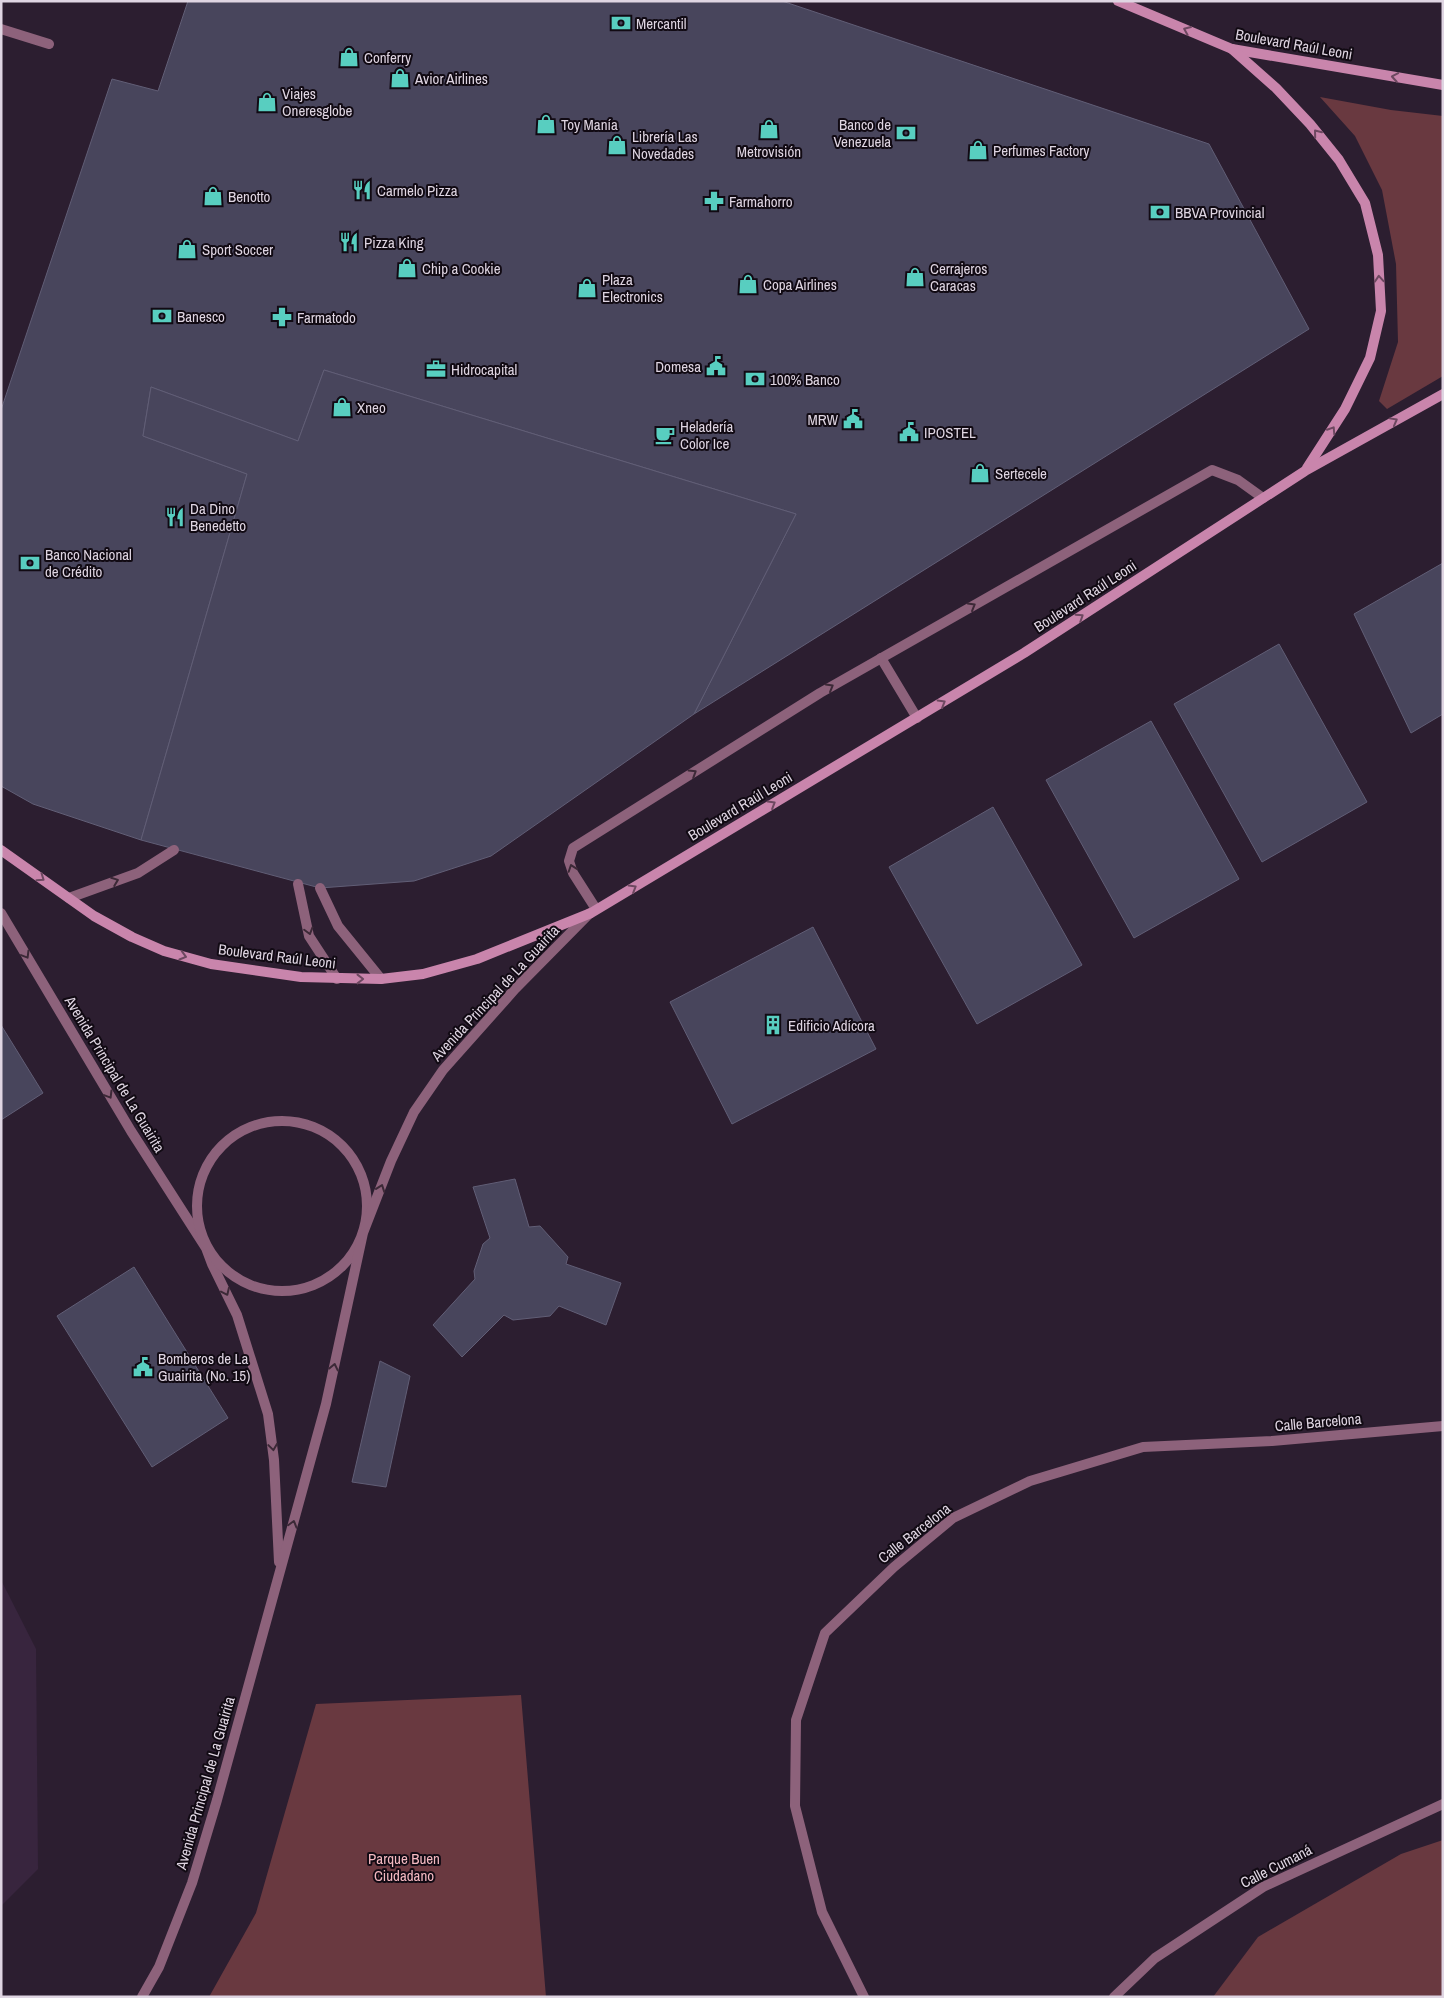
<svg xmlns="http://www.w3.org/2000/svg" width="1444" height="1998" font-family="'Archivo Narrow',sans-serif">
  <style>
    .built { fill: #38253e }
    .green { fill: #693940 }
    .building { fill: #48455c; stroke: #615e76 }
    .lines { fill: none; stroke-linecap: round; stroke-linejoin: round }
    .service { stroke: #8d627b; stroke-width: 10 }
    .minor { stroke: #8d627b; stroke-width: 10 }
    .tertiary { stroke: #8d627b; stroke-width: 10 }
    .secondary { stroke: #c985ac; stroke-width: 10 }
    .oneway { stroke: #6d4860 }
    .oneway2 { stroke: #3c2937 }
    .labels { text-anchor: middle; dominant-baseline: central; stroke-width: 4; stroke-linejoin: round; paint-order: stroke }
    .poi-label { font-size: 15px; fill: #dfd5e2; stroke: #110a13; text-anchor: start }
    .street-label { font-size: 15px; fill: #dfd5e2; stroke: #110a13 }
    .park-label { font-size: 15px; fill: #f4b9c1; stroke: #110a13 }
  </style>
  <rect width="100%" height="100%" fill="#2c1e30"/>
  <!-- built -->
  <path class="built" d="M1 1580 36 1649 38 1869 1 1906Z"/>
  <!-- green -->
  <g class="green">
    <path d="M1320 97 1391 110 1443 116V376L1387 409 1379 401 1398 342 1396 264 1382 190 1355 136Z"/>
    <path d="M521 1695 546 1997H209L256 1913 316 1704Z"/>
    <path d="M1443 1840V1997H1213L1258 1937 1401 1854Z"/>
  </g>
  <!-- building -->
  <g class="building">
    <path d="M188 1H782L1209 144 1309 329 694 714 796 514 324 370 298 441 151 387 143 436 247 474 141 840 33 804 1 786V410L112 79 158 91Z"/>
    <path d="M324 370 796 514 694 714 491 856 414 881 320 888 141 840 247 474 143 436 151 387 298 441Z"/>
    <path d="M1443 563V714L1411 733 1354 614Z"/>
    <path d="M1279 644 1367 802 1262 862 1174 704Z"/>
    <path d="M1151 721 1239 879 1134 938 1046 780Z"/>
    <path d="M993 807 1082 965 977 1024 889 867Z"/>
    <path d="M813 927 876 1049 732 1124 670 1002Z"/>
    <path d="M1 1025 43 1093 1 1120Z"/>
    <path d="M515 1179 529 1227 540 1226 568 1257 566 1264 621 1283 606 1325 559 1306 550 1316 513 1320 504 1315 462 1357 433 1325 475 1279 474 1271 483 1244 490 1238 473 1187Z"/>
    <path d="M134 1267 228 1418 152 1467 57 1316Z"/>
    <path d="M380 1361 410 1376 386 1487 352 1482Z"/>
  </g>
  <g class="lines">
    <!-- service -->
    <g class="service">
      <path d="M1 29 49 44"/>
      <path d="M881 658 917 718"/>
      <path d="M298 884 309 936 337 979"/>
      <path d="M320 888 338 926 381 979"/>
      <path d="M69 898 138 873 174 850"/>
      <path d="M596 909 573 873 569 861 573 848 820 693 1212 470 1238 480 1263 498"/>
    </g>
    <!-- minor -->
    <g class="minor">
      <path d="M864 1997 822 1912 795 1806 796 1720 825 1633 894 1567 953 1518 1030 1481 1143 1447 1272 1441 1443 1426"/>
      <path d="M1114 1997 1155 1958 1263 1887 1443 1804"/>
    </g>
    <!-- tertiary -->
    <g class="tertiary">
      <path d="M1 913 131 1131 206 1248 212 1264 237 1315 268 1414 274 1460 279 1562"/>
      <circle cx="282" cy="1206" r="85"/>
      <path d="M142 1997 159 1967 192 1883 217 1800 326 1404 363 1233 391 1161 414 1112 443 1070 515 989 590 913"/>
    </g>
    <!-- secondary -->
    <g class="secondary">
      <path d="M1118 1 1232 49 1443 85"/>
      <path d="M1232 49 1276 88 1310 124 1339 160 1365 203 1378 255 1381 311 1370 358 1345 409 1307 468"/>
      <path d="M1 850 94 916 132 937 164 951 211 964 301 977 381 979 423 974 477 959 591 913 1024 653 1305 471 1443 394"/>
    </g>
  </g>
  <!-- one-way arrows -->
  <defs><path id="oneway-chevron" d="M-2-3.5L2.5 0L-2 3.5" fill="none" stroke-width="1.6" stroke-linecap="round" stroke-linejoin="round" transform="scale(1.25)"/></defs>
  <g class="oneway">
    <use href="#oneway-chevron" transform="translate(1187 30) rotate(-157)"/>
    <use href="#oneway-chevron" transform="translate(1395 77) rotate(-170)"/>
    <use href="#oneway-chevron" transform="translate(1317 133) rotate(-129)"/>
    <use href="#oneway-chevron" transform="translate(1379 279) rotate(-94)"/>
    <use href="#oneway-chevron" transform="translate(1394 421) rotate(-29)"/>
    <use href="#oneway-chevron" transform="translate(1332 430) rotate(-57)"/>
    <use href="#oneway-chevron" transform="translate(1080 617) rotate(-33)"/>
    <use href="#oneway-chevron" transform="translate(942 703) rotate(-31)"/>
    <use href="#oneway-chevron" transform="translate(772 804) rotate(-31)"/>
    <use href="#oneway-chevron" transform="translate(41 878) rotate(35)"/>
    <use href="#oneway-chevron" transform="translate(633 888) rotate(-31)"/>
    <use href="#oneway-chevron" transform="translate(183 956) rotate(16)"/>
    <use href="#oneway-chevron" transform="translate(360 979)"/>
  </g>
  <g class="oneway2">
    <use href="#oneway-chevron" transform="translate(972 606) rotate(-30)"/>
    <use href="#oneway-chevron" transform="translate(830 687) rotate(-30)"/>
    <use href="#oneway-chevron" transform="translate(693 773) rotate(-32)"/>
    <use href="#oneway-chevron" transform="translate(572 868) rotate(-109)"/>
    <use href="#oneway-chevron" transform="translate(115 881) rotate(-21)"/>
    <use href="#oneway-chevron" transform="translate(309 931) rotate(74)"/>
    <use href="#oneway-chevron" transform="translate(26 955) rotate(59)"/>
    <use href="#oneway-chevron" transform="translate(109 1095) rotate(59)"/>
    <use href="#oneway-chevron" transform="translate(381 1188) rotate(-70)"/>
    <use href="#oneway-chevron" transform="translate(226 1292) rotate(65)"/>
    <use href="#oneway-chevron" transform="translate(334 1367) rotate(-78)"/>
    <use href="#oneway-chevron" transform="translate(273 1447) rotate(82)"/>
    <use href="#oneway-chevron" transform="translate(293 1524) rotate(-74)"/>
  </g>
  <!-- icons -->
  <defs>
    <symbol id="bank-bare" viewBox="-9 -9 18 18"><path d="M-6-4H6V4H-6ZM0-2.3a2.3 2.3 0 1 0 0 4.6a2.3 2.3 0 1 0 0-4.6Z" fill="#58cec0" stroke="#110a13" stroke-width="2.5" paint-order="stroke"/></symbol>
    <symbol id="shop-bare" viewBox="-9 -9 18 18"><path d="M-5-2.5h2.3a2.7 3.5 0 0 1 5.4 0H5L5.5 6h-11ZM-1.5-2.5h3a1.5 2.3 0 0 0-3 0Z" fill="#58cec0" stroke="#110a13" stroke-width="2.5" paint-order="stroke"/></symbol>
    <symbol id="restaurant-bare" viewBox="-9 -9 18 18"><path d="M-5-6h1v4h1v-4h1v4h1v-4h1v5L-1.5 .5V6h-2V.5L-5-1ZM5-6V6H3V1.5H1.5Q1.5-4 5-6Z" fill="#58cec0" stroke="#110a13" stroke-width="2.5" paint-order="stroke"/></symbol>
    <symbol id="pharmacy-bare" viewBox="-9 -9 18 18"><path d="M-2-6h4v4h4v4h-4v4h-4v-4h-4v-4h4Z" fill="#58cec0" stroke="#110a13" stroke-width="2.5" paint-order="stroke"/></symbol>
    <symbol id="civic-bare" viewBox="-9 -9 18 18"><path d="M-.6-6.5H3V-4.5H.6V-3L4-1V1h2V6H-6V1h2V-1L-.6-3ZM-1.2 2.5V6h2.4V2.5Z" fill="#58cec0" stroke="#110a13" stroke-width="2.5" paint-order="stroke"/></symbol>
    <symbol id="office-bare" viewBox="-9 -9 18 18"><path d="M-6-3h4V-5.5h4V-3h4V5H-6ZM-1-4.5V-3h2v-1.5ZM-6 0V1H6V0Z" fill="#58cec0" stroke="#110a13" stroke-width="2.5" paint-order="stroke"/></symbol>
    <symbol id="cafe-bare" viewBox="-9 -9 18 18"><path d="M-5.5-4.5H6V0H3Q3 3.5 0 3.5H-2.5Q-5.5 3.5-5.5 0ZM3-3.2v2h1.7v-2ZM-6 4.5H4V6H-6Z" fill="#58cec0" stroke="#110a13" stroke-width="2.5" paint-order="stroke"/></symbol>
    <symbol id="building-bare" viewBox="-9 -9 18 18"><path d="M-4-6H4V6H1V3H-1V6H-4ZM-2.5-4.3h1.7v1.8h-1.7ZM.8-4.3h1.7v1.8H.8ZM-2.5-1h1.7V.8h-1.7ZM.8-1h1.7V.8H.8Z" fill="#58cec0" stroke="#110a13" stroke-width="2.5" paint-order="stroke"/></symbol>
  </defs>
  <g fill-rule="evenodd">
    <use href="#bank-bare" x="607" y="9" width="28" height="28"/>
    <use href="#shop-bare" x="335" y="43" width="28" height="28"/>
    <use href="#shop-bare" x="386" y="64" width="28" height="28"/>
    <use href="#shop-bare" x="253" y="88" width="28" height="28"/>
    <use href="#shop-bare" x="532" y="110" width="28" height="28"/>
    <use href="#shop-bare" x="755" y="115" width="28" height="28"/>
    <use href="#bank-bare" x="892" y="119" width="28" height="28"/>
    <use href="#shop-bare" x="603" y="131" width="28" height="28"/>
    <use href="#shop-bare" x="964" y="136" width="28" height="28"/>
    <use href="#restaurant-bare" x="348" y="176" width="28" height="28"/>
    <use href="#shop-bare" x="199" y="182" width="28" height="28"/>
    <use href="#pharmacy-bare" x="700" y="187" width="28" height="28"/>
    <use href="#bank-bare" x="1146" y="198" width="28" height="28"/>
    <use href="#restaurant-bare" x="335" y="228" width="28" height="28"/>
    <use href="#shop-bare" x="173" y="235" width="28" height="28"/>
    <use href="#shop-bare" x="393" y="254" width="28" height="28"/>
    <use href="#shop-bare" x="901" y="263" width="28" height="28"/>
    <use href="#shop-bare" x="734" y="270" width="28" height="28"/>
    <use href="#shop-bare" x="573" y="274" width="28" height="28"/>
    <use href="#bank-bare" x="148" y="302" width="28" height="28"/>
    <use href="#pharmacy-bare" x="268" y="303" width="28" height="28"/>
    <use href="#civic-bare" x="702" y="352" width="28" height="28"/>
    <use href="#office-bare" x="422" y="355" width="28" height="28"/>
    <use href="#bank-bare" x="741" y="365" width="28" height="28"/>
    <use href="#shop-bare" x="328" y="393" width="28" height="28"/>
    <use href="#civic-bare" x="839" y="405" width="28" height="28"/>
    <use href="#civic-bare" x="895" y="418" width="28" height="28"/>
    <use href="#cafe-bare" x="651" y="421" width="28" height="28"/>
    <use href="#shop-bare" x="966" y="459" width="28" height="28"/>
    <use href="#restaurant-bare" x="161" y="503" width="28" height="28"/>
    <use href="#bank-bare" x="16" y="549" width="28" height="28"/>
    <use href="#building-bare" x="759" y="1011" width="28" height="28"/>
    <use href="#civic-bare" x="129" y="1353" width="28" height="28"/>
  </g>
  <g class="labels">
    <!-- poi labels -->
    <g class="poi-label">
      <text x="636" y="23">Mercantil</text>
      <text x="364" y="57">Conferry</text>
      <text x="415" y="78">Avior Airlines</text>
      <text x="282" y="93">Viajes<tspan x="282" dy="17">Oneresglobe</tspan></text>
      <text x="561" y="124">Toy Manía</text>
      <text x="891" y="124" text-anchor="end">Banco de<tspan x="891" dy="17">Venezuela</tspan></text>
      <text x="632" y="136">Librería Las<tspan x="632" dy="17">Novedades</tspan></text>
      <text x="993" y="150">Perfumes Factory</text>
      <text x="769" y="151" text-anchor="middle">Metrovisión</text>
      <text x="377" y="190">Carmelo Pizza</text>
      <text x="228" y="196">Benotto</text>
      <text x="729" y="201">Farmahorro</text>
      <text x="1175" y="212">BBVA Provincial</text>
      <text x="364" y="242">Pizza King</text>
      <text x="202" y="249">Sport Soccer</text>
      <text x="422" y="268">Chip a Cookie</text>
      <text x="930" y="268">Cerrajeros<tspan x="930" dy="17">Caracas</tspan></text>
      <text x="602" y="279">Plaza<tspan x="602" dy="17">Electronics</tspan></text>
      <text x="763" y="284">Copa Airlines</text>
      <text x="177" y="316">Banesco</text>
      <text x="297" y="317">Farmatodo</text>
      <text x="701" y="366" text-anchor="end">Domesa</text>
      <text x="451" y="369">Hidrocapital</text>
      <text x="770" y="379">100% Banco</text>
      <text x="357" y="407">Xneo</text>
      <text x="838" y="419" text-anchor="end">MRW</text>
      <text x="680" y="426">Heladería<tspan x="680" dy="17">Color Ice</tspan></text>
      <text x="924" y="432">IPOSTEL</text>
      <text x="995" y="473">Sertecele</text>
      <text x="190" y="508">Da Dino<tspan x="190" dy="17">Benedetto</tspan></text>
      <text x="45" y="554">Banco Nacional<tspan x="45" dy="17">de Crédito</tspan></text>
      <text x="788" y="1025">Edificio Adícora</text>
      <text x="158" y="1358">Bomberos de La<tspan x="158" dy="17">Guairita (No. 15)</tspan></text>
    </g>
    <!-- street labels -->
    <g class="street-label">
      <text transform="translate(1294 44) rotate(10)">Boulevard Raúl Leoni</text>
      <text transform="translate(1085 596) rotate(-33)">Boulevard Raúl Leoni</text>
      <text transform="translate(740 806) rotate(-31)">Boulevard Raúl Leoni</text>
      <text transform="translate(277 956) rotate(7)">Boulevard Raúl Leoni</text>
      <text transform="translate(495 993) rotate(-47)">Avenida Principal de La Guairita</text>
      <text transform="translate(115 1074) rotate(59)">Avenida Principal de La Guairita</text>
      <text transform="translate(1318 1422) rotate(-5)">Calle Barcelona</text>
      <text transform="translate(914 1533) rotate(-38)">Calle Barcelona</text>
      <text transform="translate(205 1783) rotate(-74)">Avenida Principal de La Guairita</text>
      <text transform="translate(1276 1866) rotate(-27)">Calle Cumaná</text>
    </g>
    <!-- park labels -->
    <g class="park-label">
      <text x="404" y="1858">Parque Buen<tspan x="404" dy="17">Ciudadano</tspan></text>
    </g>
  </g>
  <!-- border -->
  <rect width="1444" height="1998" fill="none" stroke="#dfd5e2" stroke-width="5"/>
</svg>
